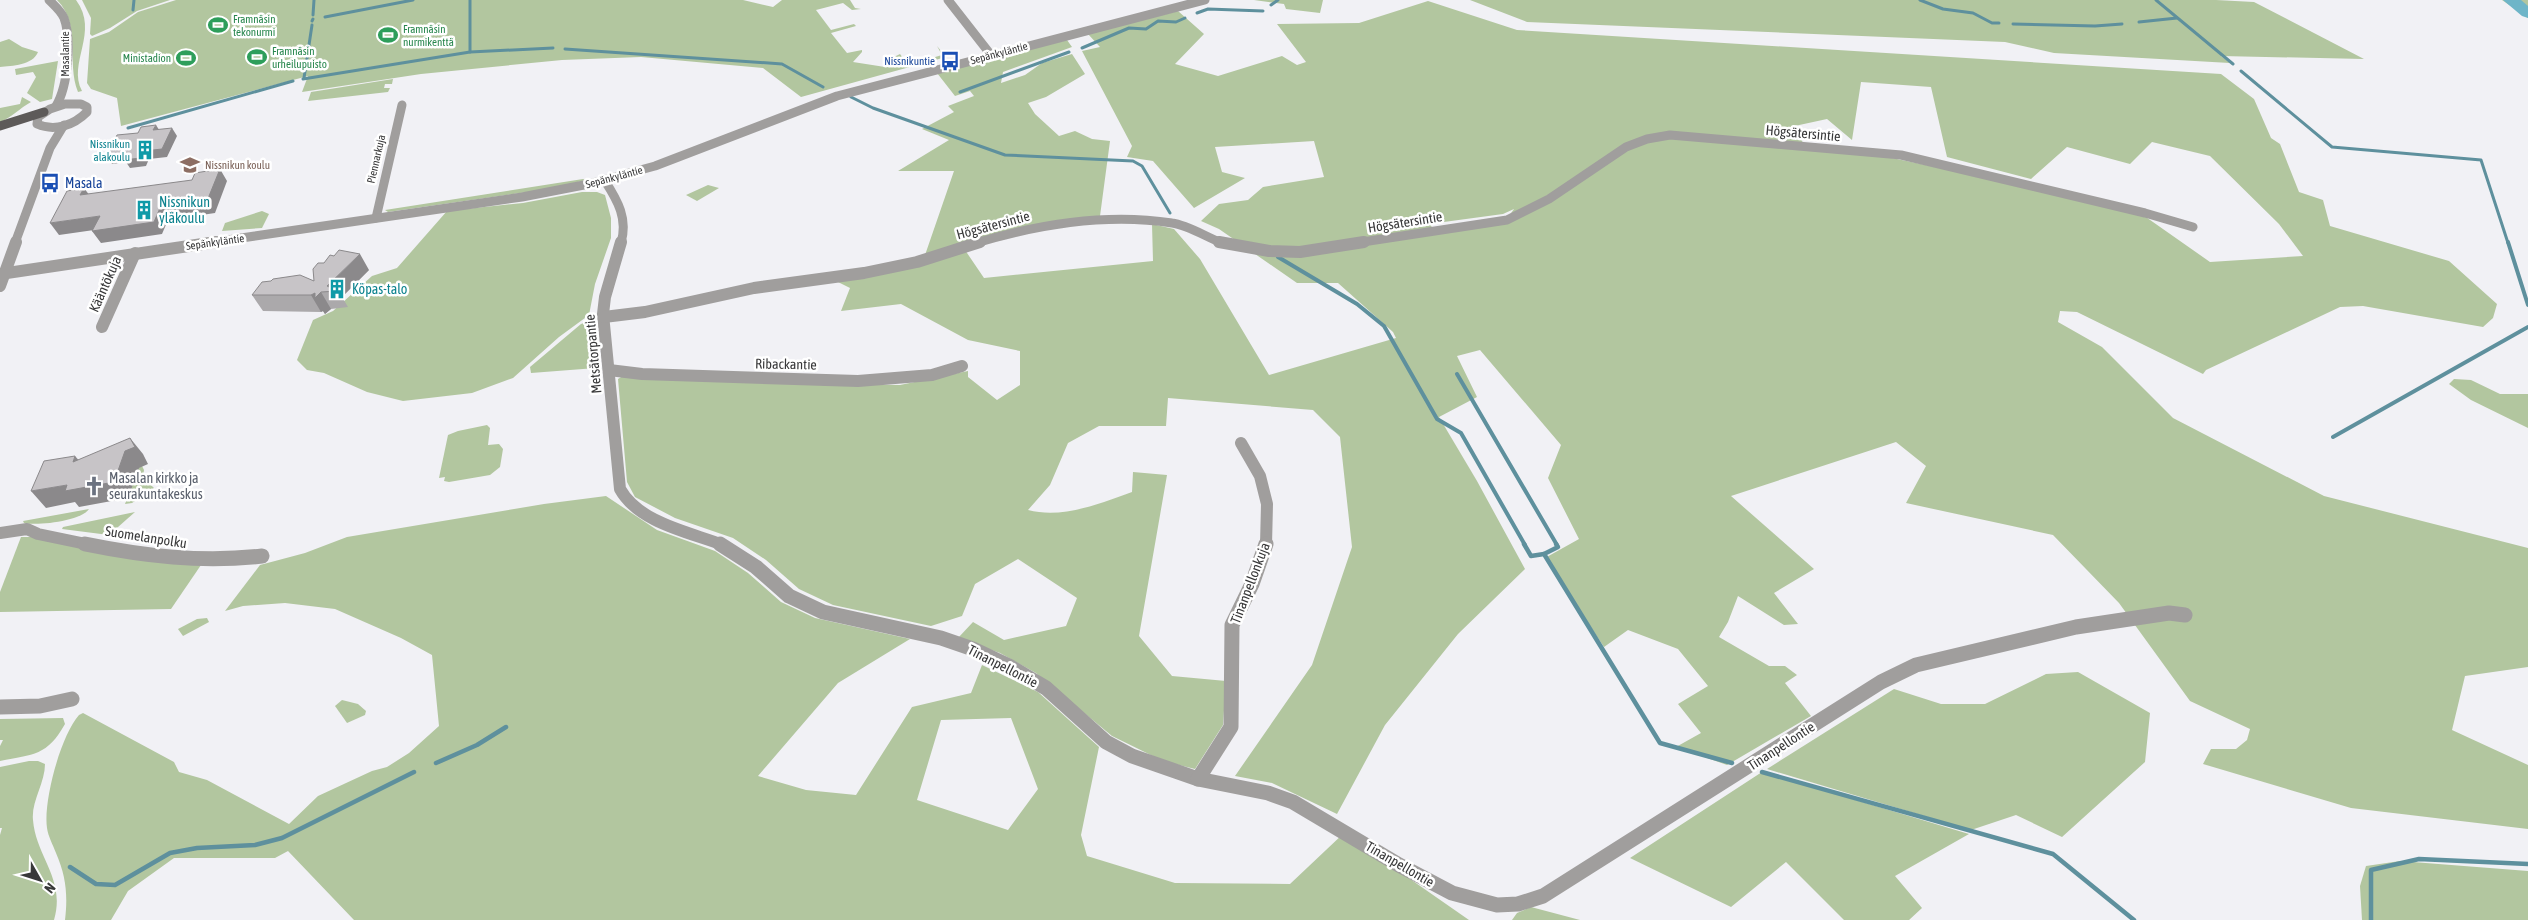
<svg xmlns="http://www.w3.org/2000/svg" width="2528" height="920" font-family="'Asap Condensed',sans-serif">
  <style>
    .green { fill: #b2c69f; fill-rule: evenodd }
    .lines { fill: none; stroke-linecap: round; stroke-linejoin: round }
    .stream-far2 { stroke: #5e909d; stroke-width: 3 }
    .stream-far1 { stroke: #5e909d; stroke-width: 4 }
    .stream { stroke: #5e909d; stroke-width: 4.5 }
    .river { fill: #6eb5c8; fill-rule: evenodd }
    .minor-far2 { stroke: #a09e9d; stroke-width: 9 }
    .minor-far1 { stroke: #a09e9d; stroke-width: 12 }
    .minor { stroke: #a09e9d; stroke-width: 15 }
    .major { stroke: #5d5a59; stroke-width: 9 }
    .wall { fill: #aba9ab }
    .shaded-wall { fill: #8b898b }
    .building { fill: #c7c4c7; stroke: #8b898b }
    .labels { text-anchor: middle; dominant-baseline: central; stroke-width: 5; stroke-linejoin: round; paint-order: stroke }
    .far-leisure-label { font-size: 11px; fill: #27864d; stroke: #fff; text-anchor: start }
    .far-street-label { font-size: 11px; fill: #383839; stroke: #fff }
    .far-transit-label { font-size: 11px; fill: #164399; stroke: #fff; text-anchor: end }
    .far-culture-label { font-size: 11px; fill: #0d838f; stroke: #fff; text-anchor: end }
    .far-education-label { font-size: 11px; fill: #785e54; stroke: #fff; text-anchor: start }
    .street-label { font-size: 14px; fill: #383839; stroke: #fff }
    .transit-label { font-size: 14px; fill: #164399; stroke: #fff; text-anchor: start }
    .culture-label { font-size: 14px; fill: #0d838f; stroke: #fff; text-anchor: start }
    .worship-label { font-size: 14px; fill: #5b616d; stroke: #fff; text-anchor: start }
  </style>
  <rect width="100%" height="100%" fill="#f1f1f5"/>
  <!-- green -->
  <g class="green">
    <path d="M57 0H76C100 32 67 63 82 91L78 92C66 62 82 25 57 0Z"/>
    <path d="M82 0H170L137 11 110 28 92 36 90 34 91 18Z"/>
    <path d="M176 0H743L773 7 782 0H850L855 8 861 9 852 10 843 3 816 10 831 30 854 24 856 26 831 33 847 53 862 50V52L853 62 885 67 896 56 900 54 908 65 942 55 937 46 946 57 801 97 763 68 641 57 562 60 421 74 302 92 308 76 121 126 117 98 91 89 87 83 90 39 109 32 138 12Z"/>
    <path d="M1254 0H1323L1320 13 1286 9 1284 4Z"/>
    <path d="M1470 0H2216L2254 2 2364 59 2221 56 2230 63 2054 53 2005 42 1527 22Z"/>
    <path d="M2502 0H2528V18Z"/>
    <path d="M1428 1 1517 30 2221 74 2254 99 2271 138 2280 144 2299 192 2323 200 2330 226 2449 261 2497 304 2493 318 2483 327 2363 306 2340 307 2206 370 2203 374 2077 312 2060 311 2058 322 2102 347 2173 418 2324 496 2528 548V667L2465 676 2452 730 2528 765V829L2351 808 2203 764 2211 749H2236L2247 740 2250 729 2190 701 2119 603 2053 535 1906 503 1926 466 1896 442 1731 496 1814 569 1774 593 1798 624 1784 625 1738 596 1728 622 1719 637 1769 666H1785L1797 675 1785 683 1811 716 1727 765 1676 747 1701 733 1678 704 1708 686 1678 649 1628 630 1604 647 1545 558 1579 539 1548 478 1561 445 1480 350 1457 356 1477 397 1439 417 1477 481 1525 569 1458 634 1385 725 1337 814 1272 783 1235 776 1312 665 1352 547 1340 437 1313 410 1168 398 1166 426H1099L1068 443 1050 485 1028 510C1062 519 1099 504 1132 492L1133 472 1167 475 1139 636 1172 676 1226 681 1223 725 1195 769 1163 761 1112 736 1036 673 1000 653 958 638 973 622 1004 640 1066 626 1077 598 1018 559 975 584 962 616 931 626 833 605 799 589 766 560 733 538 675 518 635 497 627 482 618 379 626 374 761 383 900 385 968 371V377L997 400 1020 385V351L968 340 901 304 841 311 850 288 836 281 965 250 984 278 1153 261 1152 224 1174 229 1200 259 1269 375 1396 338 1393 332 1338 283H1297L1219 229 1201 221 1219 204 1248 200 1263 187 1324 177 1314 141 1215 147 1222 172 1245 178 1194 208 1153 161 1127 157 1132 146 1082 51 1100 47 1088 34 1178 11 1204 34 1175 64 1218 76 1282 56 1297 65 1306 62 1277 24 1359 23ZM1861 82 1931 87 1947 157 2031 179 2067 147 2130 164 2152 142 2210 156 2279 224 2303 256 2210 262 2133 208 1868 153 1807 147 1790 127 1827 119 1852 140ZM1514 209 1506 220 1436 231 1429 224 1503 214Z"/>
    <path d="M9 39 22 47 38 52C33 65 12 66 0 67V42Z"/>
    <path d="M1067 40 1072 47 1003 72 1001 83 1025 75 1042 63 1072 54 1085 74 1046 97 1028 103 1035 114 1059 136 1075 131 1092 139 1110 141 1100 216 924 258 954 171H898L949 140 922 129 954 112 948 106 974 96 970 91 955 96 937 73Z"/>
    <path d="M58 61 52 99 40 102 27 93 36 77 33 72 16 75 15 69Z"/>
    <path d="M393 79 392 84H385L384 88H390L388 92 308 101 311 92Z"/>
    <path d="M22 97 31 102C20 108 11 118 0 122V108L20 104Z"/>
    <path d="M583 179 586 180 549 189 388 212 385 210Z"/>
    <path d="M708 185 719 188 697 201 686 195Z"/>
    <path d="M582 192H597L605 195 611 218V238L595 284 589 315 559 337 513 378 472 393 403 401 367 392 324 373 307 370 297 360 313 320 333 311 372 276 397 268 447 211 523 203Z"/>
    <path d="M262 211 269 214 262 228 222 231 225 223Z"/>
    <path d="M587 322H593L596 368 531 373 530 367 581 324Z"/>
    <path d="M2454 379 2471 380 2500 394H2528V428L2471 400 2449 384Z"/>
    <path d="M487 425 490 428 488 445 499 444 503 449 500 467 490 475 449 482 444 481 445 477 439 478 448 435 458 431Z"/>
    <path d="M142 466 144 470 143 477 154 488 132 503 125 504 135 478 127 473Z"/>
    <path d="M606 496 657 530 715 551 748 573 781 602 815 618 910 639 838 683 758 776 806 790 856 795 912 707 971 693 982 665 1038 692 1099 747 1081 835 1087 856 1175 883 1290 884 1344 833 1469 920H354L288 851 275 858H174L128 891 111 920H65C68 895 66 876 56 853 53 845 48 836 47 828 43 801 61 735 79 715L83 713 174 762 179 772 207 780 289 824 318 796 372 771 387 767 409 753 439 726 432 655 401 638 335 609 285 603 243 606 225 611 260 565 305 553 347 537 544 504ZM1011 718 1038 789 1008 830 917 800 941 720Z"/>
    <path d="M89 509C81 521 38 526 24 523L23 521Z"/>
    <path d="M135 512 109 535 62 529 63 527Z"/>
    <path d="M21 537H32L201 565 171 609 0 612V592Z"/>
    <path d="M207 618 209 622 183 636 178 629 197 619Z"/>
    <path d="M2078 672 2150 713 2145 762 2062 837 2016 815 1971 830 1767 769 1894 689 1941 704H1985L2046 674Z"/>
    <path d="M342 700 358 704 366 711 365 715 347 723 335 706Z"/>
    <path d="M63 718 65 724C47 756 34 754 0 761V746L3 740H0V719Z"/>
    <path d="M29 761H38L45 764C45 783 31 802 33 820 36 857 66 879 54 920H0V835L2 828H0V767Z"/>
    <path d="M1762 772 1969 834 1895 876 1922 908 1909 920H1844L1786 862 1731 907 1630 858Z"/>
    <path d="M2400 861 2528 871V920H2362L2360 886 2366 866Z"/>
    <path d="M1531 907 1580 920H1512L1517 913Z"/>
  </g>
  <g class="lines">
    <!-- stream-far2 -->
    <g class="stream-far2">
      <path d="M1920 0 1943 9 1973 13 1992 23H1999"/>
      <path d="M2156 0 2233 64"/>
      <path d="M1271 5 1278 0"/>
      <path d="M133 10 134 0"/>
      <path d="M1197 13 1208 9 1263 11"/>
      <path d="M313 15 314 0"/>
      <path d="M325 17 413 0"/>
      <path d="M312 21 313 19"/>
      <path d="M2139 22 2177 18"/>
      <path d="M2013 24 2095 26 2122 24"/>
      <path d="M1082 48 1129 28 1146 29 1158 21 1176 22 1185 18"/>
      <path d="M565 49 782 64 823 87"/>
      <path d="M470 52 553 48"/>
      <path d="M2241 71 2332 147 2481 160 2508 243"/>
      <path d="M304 78 312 25"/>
      <path d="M303 79 470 52V0"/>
      <path d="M960 92 1069 52"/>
      <path d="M851 97 873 108 1005 155 1133 161 1142 166 1170 213"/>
      <path d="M128 128 293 81"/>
    </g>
    <!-- stream-far1 -->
    <g class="stream-far1">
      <path d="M2508 242 2528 305"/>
      <path d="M1278 257 1357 304 1384 326 1437 419 1461 433 1525 545"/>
      <path d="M1457 374 1557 545"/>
      <path d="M2333 437 2528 327"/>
    </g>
    <!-- stream -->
    <g class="stream">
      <path d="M1524 544 1531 556 1544 554 1660 743 1732 763"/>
      <path d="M1544 554 1558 547 1556 544"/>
      <path d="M436 763 477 745 506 727"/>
      <path d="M1762 772 2053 854 2134 920"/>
      <path d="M70 867 96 884 115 885 170 853 197 848 255 845 282 838 414 772"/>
      <path d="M2371 920V870L2419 859 2528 864"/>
    </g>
    <!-- river -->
    <path class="river" d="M2503 0H2521L2528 6V18L2522 16Z"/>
    <!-- minor-far2 -->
    <g class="minor-far2">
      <path d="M49 0C54 5 61 11 64 18 72 40 68 86 56 106"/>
      <path d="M948 0 991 55"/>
      <path d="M65 104H81L87 107V112C74 125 55 132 37 124L38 117 50 109Z"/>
      <path d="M605 181C618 201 628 219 621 243"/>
      <path d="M376 218 402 105"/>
      <path d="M15 243 50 148 64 125"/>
      <path d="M207 243 522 197 589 184 655 166 837 96 1205 0"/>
      <path d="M976 243C1039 224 1107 213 1172 223 1188 225 1206 237 1222 243"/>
      <path d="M1356 243 1507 220 1549 199 1626 147 1647 139 1670 135 1901 155 2145 213 2193 227"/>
    </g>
    <!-- minor-far1 -->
    <g class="minor-far1">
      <path d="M621 242 605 297 603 314 620 489C639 523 689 532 723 545"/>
      <path d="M1219 242 1269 251 1300 252 1364 242"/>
      <path d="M0 274 216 242"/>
      <path d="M0 286 16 242"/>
      <path d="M604 317 645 312 754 288 864 273 917 262 980 242"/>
      <path d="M102 327 135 253"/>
      <path d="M609 370 642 374 858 381 932 375 962 366"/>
      <path d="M1241 443 1260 476 1267 504 1266 545"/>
      <path d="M0 533 27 529 38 534 91 545"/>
    </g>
    <!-- minor -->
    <g class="minor">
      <path d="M85 544C144 556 202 563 262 556"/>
      <path d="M720 544 756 567 789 596 823 612 941 638 973 649 1009 666 1046 688 1106 742 1132 756 1198 779 1268 793 1293 802 1399 865 1452 893 1497 905 1518 904 1543 896 1881 682 1916 665 2076 627 2169 613 2185 615"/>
      <path d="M0 707 40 706 72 699"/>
      <path d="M1198 779 1231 727 1232 625 1252 584 1266 544"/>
    </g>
    <!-- major -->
    <path class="major" d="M0 126 44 112"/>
  </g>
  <!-- wall -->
  <path class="wall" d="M369 270 342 297 348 307 331 309 325 314 323 311 321 312 263 311 252 295 314 281Z"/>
  <!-- shaded-wall -->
  <g class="shaded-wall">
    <path d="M156 125 161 133 153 130Z"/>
    <path d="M172 128 177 136 167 157 149 159 146 166 130 168 126 162 112 164 107 156 144 151Z"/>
    <path d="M220 169 227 181 215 213 168 220 162 234 101 243 92 231 160 208Z"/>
    <path d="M84 188 93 200 80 195Z"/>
    <path d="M100 216 108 228 59 235 50 223Z"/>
    <path d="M360 254 369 270 342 297 338 291 327 286Z"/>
    <path d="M321 292 331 309 325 314 323 311 321 312 311 295 315 293Z"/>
    <path d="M130 438 143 454 148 464 139 468 128 498 79 507 75 502 46 508 31 491 67 485Z"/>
    <path d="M75 456 89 472 73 462Z"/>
  </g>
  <!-- building -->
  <g class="building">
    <path d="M156 125 153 130 172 128 162 149 144 151 140 158 124 160 127 153 107 156 117 135 138 133 141 127Z"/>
    <path d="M220 169 207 201 160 208 154 222 92 231 100 216 50 223 67 191 84 188 80 195 192 180 195 173Z"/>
    <path d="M339 250 360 254 327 286 338 291 321 292 315 298V293L311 295H252L262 282 271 281 273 279 300 275 314 281 313 269 318 263H324L330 255 334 256Z"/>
    <path d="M130 438 135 447 125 451 114 482 65 491 67 485 31 491 44 461 75 456 73 462Z"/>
  </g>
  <!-- icons -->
  <defs>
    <symbol id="stadium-bare" viewBox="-9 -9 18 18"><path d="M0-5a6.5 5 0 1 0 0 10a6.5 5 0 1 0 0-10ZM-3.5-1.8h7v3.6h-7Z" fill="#2e9e5b" stroke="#fff" stroke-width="2.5" paint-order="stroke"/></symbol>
    <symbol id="bus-bare" viewBox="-9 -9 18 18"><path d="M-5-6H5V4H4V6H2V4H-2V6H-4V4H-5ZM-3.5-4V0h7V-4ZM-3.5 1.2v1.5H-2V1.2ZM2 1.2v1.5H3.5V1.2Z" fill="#1a4fb4" stroke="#fff" stroke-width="2.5" paint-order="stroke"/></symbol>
    <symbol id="building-bare" viewBox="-9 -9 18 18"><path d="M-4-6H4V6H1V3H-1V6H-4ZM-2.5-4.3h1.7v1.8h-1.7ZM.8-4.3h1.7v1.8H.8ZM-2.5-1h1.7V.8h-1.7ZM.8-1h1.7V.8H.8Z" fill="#0f9aa8" stroke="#fff" stroke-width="2.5" paint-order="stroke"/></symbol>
    <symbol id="school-bare" viewBox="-9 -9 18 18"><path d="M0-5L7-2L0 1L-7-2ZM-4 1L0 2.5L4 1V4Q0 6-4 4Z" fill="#8d6e63" stroke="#fff" stroke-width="2.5" paint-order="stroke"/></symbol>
    <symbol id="church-bare" viewBox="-9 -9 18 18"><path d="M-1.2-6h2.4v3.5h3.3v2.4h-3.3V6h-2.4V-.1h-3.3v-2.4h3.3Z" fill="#6b7280" stroke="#fff" stroke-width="2.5" paint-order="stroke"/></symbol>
  </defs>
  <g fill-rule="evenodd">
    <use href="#stadium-bare" x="204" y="11" width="28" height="28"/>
    <use href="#stadium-bare" x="374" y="21" width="28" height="28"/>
    <use href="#stadium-bare" x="243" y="43" width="28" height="28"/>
    <use href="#stadium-bare" x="172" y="44" width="28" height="28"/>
    <use href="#bus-bare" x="936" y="47" width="28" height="28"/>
    <use href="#building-bare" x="131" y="136" width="28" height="28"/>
    <use href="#school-bare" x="176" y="151" width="28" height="28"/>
    <use href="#bus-bare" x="36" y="169" width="28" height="28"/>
    <use href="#building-bare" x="130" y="196" width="28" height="28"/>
    <use href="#building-bare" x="323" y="275" width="28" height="28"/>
    <use href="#church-bare" x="80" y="472" width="28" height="28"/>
  </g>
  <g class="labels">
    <!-- far-leisure labels -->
    <g class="far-leisure-label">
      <text x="233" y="19">Framnäsin<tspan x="233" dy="13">tekonurmi</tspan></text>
      <text x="403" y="29">Framnäsin<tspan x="403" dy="13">nurmikenttä</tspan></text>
      <text x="272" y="51">Framnäsin<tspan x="272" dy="13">urheilupuisto</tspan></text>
      <text x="171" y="58" text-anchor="end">Ministadion</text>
    </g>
    <!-- far-street labels -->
    <g class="far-street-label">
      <text transform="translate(999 53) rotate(-15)">Sepänkyläntie</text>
      <text transform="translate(65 54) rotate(-90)">Masalantie</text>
      <text transform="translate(376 159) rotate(-77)">Piennarkuja</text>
      <text transform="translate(614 177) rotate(-15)">Sepänkyläntie</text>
      <text transform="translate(215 242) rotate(-8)">Sepänkyläntie</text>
    </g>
    <!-- far-transit labels -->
    <g class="far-transit-label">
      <text x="935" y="61">Nissnikuntie</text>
    </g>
    <!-- far-culture labels -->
    <g class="far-culture-label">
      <text x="130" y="144">Nissnikun<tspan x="130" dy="13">alakoulu</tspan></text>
    </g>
    <!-- far-education labels -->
    <g class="far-education-label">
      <text x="205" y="165">Nissnikun koulu</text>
    </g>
    <!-- street labels -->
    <g class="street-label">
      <text transform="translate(1803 133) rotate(5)">Högsätersintie</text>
      <text transform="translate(1405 222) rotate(-9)">Högsätersintie</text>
      <text transform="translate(993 225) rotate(-15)">Högsätersintie</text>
      <text transform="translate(105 284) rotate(-66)">Kääntökuja</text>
      <text transform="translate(593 354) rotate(-95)">Metsätorpantie</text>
      <text transform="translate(786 364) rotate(1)">Ribackantie</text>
      <text transform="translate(146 537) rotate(9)">Suomelanpolku</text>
      <text transform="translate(1250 583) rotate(-69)">Tinanpellonkuja</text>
      <text transform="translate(1003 666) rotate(27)">Tinanpellontie</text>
      <text transform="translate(1781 746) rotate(-33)">Tinanpellontie</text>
      <text transform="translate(1400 864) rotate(30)">Tinanpellontie</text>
    </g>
    <!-- transit labels -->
    <g class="transit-label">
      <text x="65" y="183">Masala</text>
    </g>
    <!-- culture labels -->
    <g class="culture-label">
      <text x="159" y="202">Nissnikun<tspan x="159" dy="16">yläkoulu</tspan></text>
      <text x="352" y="289">Köpas-talo</text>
    </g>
    <!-- worship labels -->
    <g class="worship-label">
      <text x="109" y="478">Masalan kirkko ja<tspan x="109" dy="16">seurakuntakeskus</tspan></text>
    </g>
  </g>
  <!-- north arrow -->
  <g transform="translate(40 880) rotate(129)" stroke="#ffffff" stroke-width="4" paint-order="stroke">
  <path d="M0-4L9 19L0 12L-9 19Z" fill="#383839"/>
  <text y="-8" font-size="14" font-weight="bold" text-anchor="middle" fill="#383839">N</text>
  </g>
</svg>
